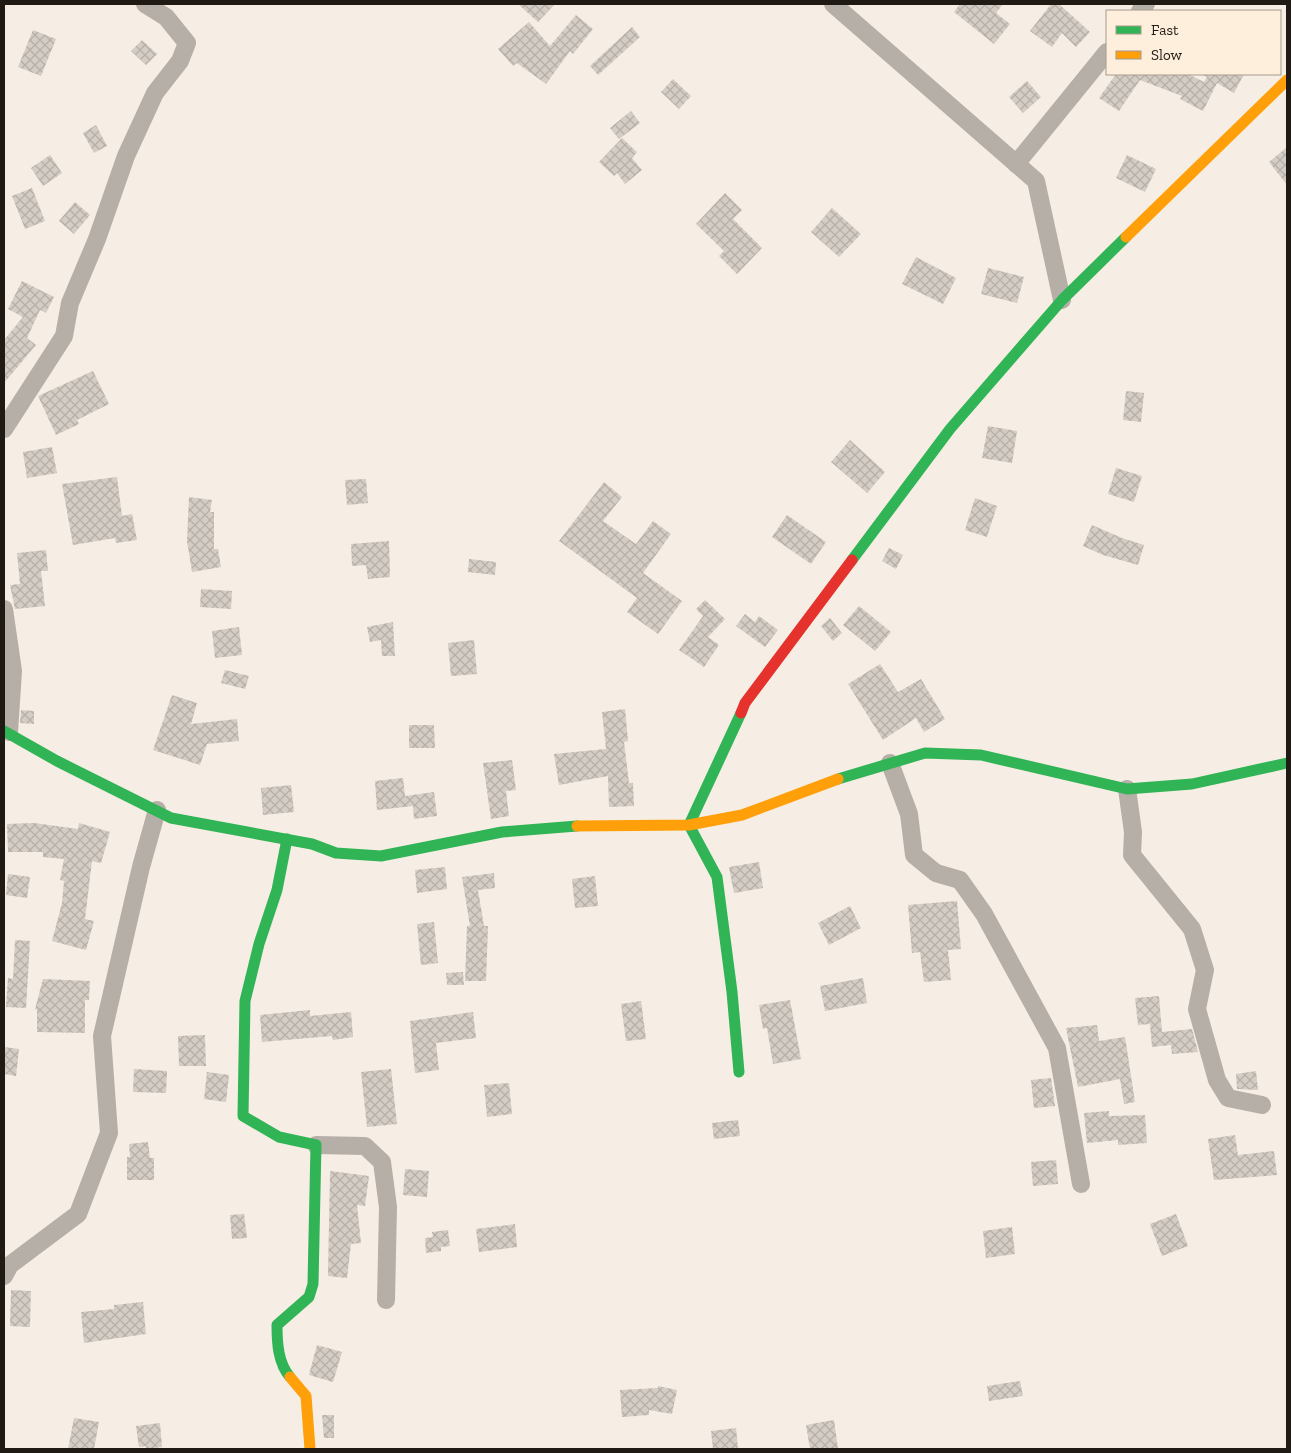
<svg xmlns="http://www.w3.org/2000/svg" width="1291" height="1453" font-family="'Zilla Slab',serif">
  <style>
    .building { fill: url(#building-cross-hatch) }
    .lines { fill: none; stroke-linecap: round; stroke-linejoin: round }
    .street { stroke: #b5afa8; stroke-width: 18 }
    .fast { stroke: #30b455; stroke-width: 11 }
    .slow { stroke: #ff9f0a; stroke-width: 11 }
    .jam { stroke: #e5322d; stroke-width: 11 }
  </style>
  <defs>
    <pattern id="building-cross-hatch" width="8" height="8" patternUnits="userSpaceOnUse" patternTransform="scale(1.25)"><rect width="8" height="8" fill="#d4cdc5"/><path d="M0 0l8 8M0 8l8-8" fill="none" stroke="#b6afa8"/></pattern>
  </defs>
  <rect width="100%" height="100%" fill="#f6eee4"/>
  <!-- building -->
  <g class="building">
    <path d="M518 4H555L538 22Z"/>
    <path d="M960 4H1003L996 13 1010 24 994 44 954 12Z"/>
    <path d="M1051 4H1059L1090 32 1076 47 1062 33 1052 47 1030 31Z"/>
    <path d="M576 15 593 29 573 54 570 51 546 84 517 63 513 66 498 49 529 22 550 46Z"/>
    <path d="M632 27 640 37 598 75 590 66Z"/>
    <path d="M33 30 56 39 41 76 18 67Z"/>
    <path d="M142 40 157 54 146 65 131 51Z"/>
    <path d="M1116 74H1188L1204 82 1207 77 1201 74H1244L1234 93 1217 83 1203 111 1180 99 1182 96 1140 80 1119 111 1099 98Z"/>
    <path d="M673 79 691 96 679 109 661 92Z"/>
    <path d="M1027 81 1041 97 1023 113 1009 97Z"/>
    <path d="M631 111 640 123 619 139 610 128Z"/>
    <path d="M96 125 107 146 94 153 83 133Z"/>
    <path d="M622 138 637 152 632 158 642 170 625 184 617 173 614 176 599 162Z"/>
    <path d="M1287 147V185L1269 162Z"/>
    <path d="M50 155 62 173 43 186 31 168Z"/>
    <path d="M1127 155 1156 169 1145 192 1116 178Z"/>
    <path d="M32 188 45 221 25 229 12 196Z"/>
    <path d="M725 193 742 210 733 219 762 248 737 274 719 256 724 251 696 224Z"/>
    <path d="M75 202 90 215 74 234 59 221Z"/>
    <path d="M832 208 861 234 839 257 811 232Z"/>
    <path d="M916 257 956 278 943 304 902 284Z"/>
    <path d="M988 268 1024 277 1017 303 981 294Z"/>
    <path d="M22 281 54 297 46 313 40 310 27 338 36 345 4 383V340L23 317 8 309Z"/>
    <path d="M93 371 109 404 77 420 79 424 56 435 38 396Z"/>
    <path d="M1126 391 1144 393 1141 422 1123 420Z"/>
    <path d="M988 426 1017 431 1012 463 982 458Z"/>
    <path d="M850 440 885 472 867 493 831 462Z"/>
    <path d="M52 447 57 473 27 478 23 452Z"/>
    <path d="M1116 468 1142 476 1134 502 1108 494Z"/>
    <path d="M117 477 122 516 132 514 137 540 116 543 115 538 73 545 62 484Z"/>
    <path d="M366 479 368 503 347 505 345 480Z"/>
    <path d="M604 482 622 497 603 521 636 544 653 521 671 534 643 573 682 601 658 634 627 612 637 598 559 541Z"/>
    <path d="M189 497 212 500 210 512H214V549H218L221 567 192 572 187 541Z"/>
    <path d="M975 498 997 506 987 537 965 530Z"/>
    <path d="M787 515 826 542 811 564 772 537Z"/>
    <path d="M1092 525 1122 538 1144 545 1138 565 1103 555 1083 546Z"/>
    <path d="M389 541 390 577 368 579 366 565 352 566 351 544Z"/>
    <path d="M889 548 903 555 896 569 882 561Z"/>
    <path d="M46 550 48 571H41L45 606 15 609 10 585 20 584 17 553Z"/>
    <path d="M469 559 496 562 495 575 468 572Z"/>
    <path d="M201 589 232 591 231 609 200 607Z"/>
    <path d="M705 600 725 619 708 637 719 645 704 667 679 650 703 616 696 609Z"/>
    <path d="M859 606 891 632 875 651 843 625Z"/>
    <path d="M745 614 755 622 759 616 778 630 765 647 736 626Z"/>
    <path d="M830 618 842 633 833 641 821 626Z"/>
    <path d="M393 622 395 656H382L381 640 370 642 367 627Z"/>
    <path d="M239 627 242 655 215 658 212 631Z"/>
    <path d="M474 640 477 674 451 676 448 643Z"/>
    <path d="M880 664 898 692 921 679 945 719 924 732 916 718 883 740 848 684Z"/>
    <path d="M225 670 249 676 245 689 221 683Z"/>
    <path d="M172 695 197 703 191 724 237 719 239 741 207 744 200 765 153 750Z"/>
    <path d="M625 709 628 741 624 742 629 783H633L634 806 609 807 608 776 559 785 554 754 606 749 602 712Z"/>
    <path d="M21 710 34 711V724L20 723Z"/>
    <path d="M409 725H434L435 748H409Z"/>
    <path d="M512 760 516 790 506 791 509 816 491 819 483 763Z"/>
    <path d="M403 778 405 796 434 792 437 816 414 819 413 806 377 810 375 781Z"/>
    <path d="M291 785 294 812 263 815 261 788Z"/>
    <path d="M34 823 78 829 79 823 110 832 101 863 92 861 85 919 94 921 86 950 52 941 62 903 64 881 60 880 64 859 43 857V852H8L7 824Z"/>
    <path d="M759 862 763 888 734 893 729 867Z"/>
    <path d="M445 867 447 889 417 893 415 870Z"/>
    <path d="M494 873 495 888 478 890 484 926H488L486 981H465L467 926H470L462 877Z"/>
    <path d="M8 874 30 877 27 898 6 895Z"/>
    <path d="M595 876 598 906 575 908 572 879Z"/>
    <path d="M957 901 961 949 948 950 951 980 924 982 920 952 912 953 908 905Z"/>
    <path d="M850 906 861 928 829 945 818 923Z"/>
    <path d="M434 922 438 963 421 965 417 924Z"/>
    <path d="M15 940 30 941 26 1008 6 1007 8 978 13 979Z"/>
    <path d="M463 972 464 985H447L446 973Z"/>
    <path d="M863 978 867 1003 825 1011 820 986Z"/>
    <path d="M43 979 90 981 89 1000H85V1033L37 1032V1010L35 1009Z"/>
    <path d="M1159 996 1162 1032 1192 1029 1198 1052 1172 1054 1171 1045 1152 1047 1150 1024 1138 1025 1135 998Z"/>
    <path d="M790 1000 801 1059 773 1064 767 1028 763 1029 759 1005Z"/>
    <path d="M641 1001 646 1039 626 1041 621 1004Z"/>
    <path d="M310 1010V1016L351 1012 353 1037 333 1040 332 1036 262 1042 260 1015Z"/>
    <path d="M473 1012 476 1038 436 1043 439 1070 415 1073 410 1021Z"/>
    <path d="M1097 1025 1099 1041 1125 1037 1135 1102 1124 1104 1120 1079 1078 1087 1066 1028Z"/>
    <path d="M205 1035 206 1066H179L178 1036Z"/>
    <path d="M4 1047 19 1049 16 1076 4 1074Z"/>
    <path d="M134 1069 167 1071 166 1093 133 1092Z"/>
    <path d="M391 1069 397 1124 367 1127 361 1072Z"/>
    <path d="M1256 1071 1258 1090 1237 1089 1236 1074Z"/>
    <path d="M207 1072 229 1075 226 1102 204 1099Z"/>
    <path d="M1051 1078 1055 1106 1034 1108 1031 1080Z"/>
    <path d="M509 1083 512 1114 487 1117 484 1085Z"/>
    <path d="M1109 1111V1116L1145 1115 1147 1143 1118 1145V1140L1087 1143 1084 1113Z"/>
    <path d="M738 1120 740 1136 714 1139 712 1123Z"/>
    <path d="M1235 1135 1238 1155 1274 1151 1277 1175 1214 1180 1208 1139Z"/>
    <path d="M148 1142 150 1158H154V1180H127V1157H130L129 1144Z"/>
    <path d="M1056 1160 1058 1184 1033 1186 1031 1162Z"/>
    <path d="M405 1169 429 1171 427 1197 403 1195Z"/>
    <path d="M330 1171 369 1176 365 1206 357 1205 361 1243 351 1244 347 1278 328 1276Z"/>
    <path d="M244 1214 247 1238 232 1239 230 1215Z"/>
    <path d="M1176 1214 1188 1246 1162 1256 1150 1224Z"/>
    <path d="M515 1224 517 1247 479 1252 476 1229Z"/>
    <path d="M1012 1227 1015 1254 986 1258 983 1231Z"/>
    <path d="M448 1230 450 1246 441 1247V1251L426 1253 425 1238 433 1237 432 1232Z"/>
    <path d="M11 1290 31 1291 30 1327 10 1326Z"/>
    <path d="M143 1302 146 1334 84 1343 81 1312 114 1309V1305Z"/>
    <path d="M317 1345 342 1352 333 1382 309 1375Z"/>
    <path d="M1020 1381 1023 1396 989 1401 987 1386Z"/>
    <path d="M658 1386 677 1390 672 1414 649 1410V1415L622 1417 620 1390 658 1388Z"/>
    <path d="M322 1415H334V1438H324Z"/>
    <path d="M74 1418 99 1422 94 1449H68Z"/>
    <path d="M834 1420 838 1449H810L806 1425Z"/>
    <path d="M160 1423 162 1447 146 1449V1446L139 1447 136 1426Z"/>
    <path d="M736 1428 738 1449H713L711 1431Z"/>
  </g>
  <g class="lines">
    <!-- street -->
    <g class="street">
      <path d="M833 4 1036 181 1062 300"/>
      <path d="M1140 11 1146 4"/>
      <path d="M1016 164 1107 52"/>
      <path d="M4 429 64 336 70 303 97 239 126 156 155 93 180 61 187 43 166 17 145 4"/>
      <path d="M4 609 13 671 9 732"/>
      <path d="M890 763 909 814 914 855 936 873 960 880 984 914 1057 1048 1081 1184"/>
      <path d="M1127 789 1133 832 1132 855 1192 929 1205 970 1197 1009 1217 1080 1228 1098 1262 1105"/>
      <path d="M316 1145 365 1146 382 1162 388 1207 386 1300"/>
      <path d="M4 1276 10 1265 78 1214 109 1133 102 1036 141 867 157 810"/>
    </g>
    <!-- fast -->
    <g class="fast">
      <path d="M852 560 950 429 1062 300 1126 237"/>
      <path d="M4 731 57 761 171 818 312 844 336 853 381 856 502 832 577 826"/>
      <path d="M838 779 925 753 981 755 1127 789 1192 784 1287 763"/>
      <path d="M287 839 277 890 259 944 245 1001 243 1116 279 1137 316 1145 313 1284 309 1297 277 1325C277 1343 278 1363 290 1377"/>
      <path d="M739 1072 732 992 717 877 689 825 741 713"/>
    </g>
    <!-- slow -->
    <g class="slow">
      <path d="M1126 237 1287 80"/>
      <path d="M577 826 689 825 742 815 838 779"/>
      <path d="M290 1377 306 1396 310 1449"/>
    </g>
    <!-- jam -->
    <path class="jam" d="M741 713 745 703 852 560"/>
  </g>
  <!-- border -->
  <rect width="1291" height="1453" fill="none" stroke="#1f1a13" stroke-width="10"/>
  <!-- legend -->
  <rect x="1106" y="10" width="175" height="65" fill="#feefdc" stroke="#a59a8c"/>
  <rect x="1116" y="26" width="25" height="8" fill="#30b455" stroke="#a59a8c"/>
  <text x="1151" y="35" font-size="15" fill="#1f1a13">Fast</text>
  <rect x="1116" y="51" width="25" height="8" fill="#ff9f0a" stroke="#a59a8c"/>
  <text x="1151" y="60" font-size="15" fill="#1f1a13">Slow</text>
</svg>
